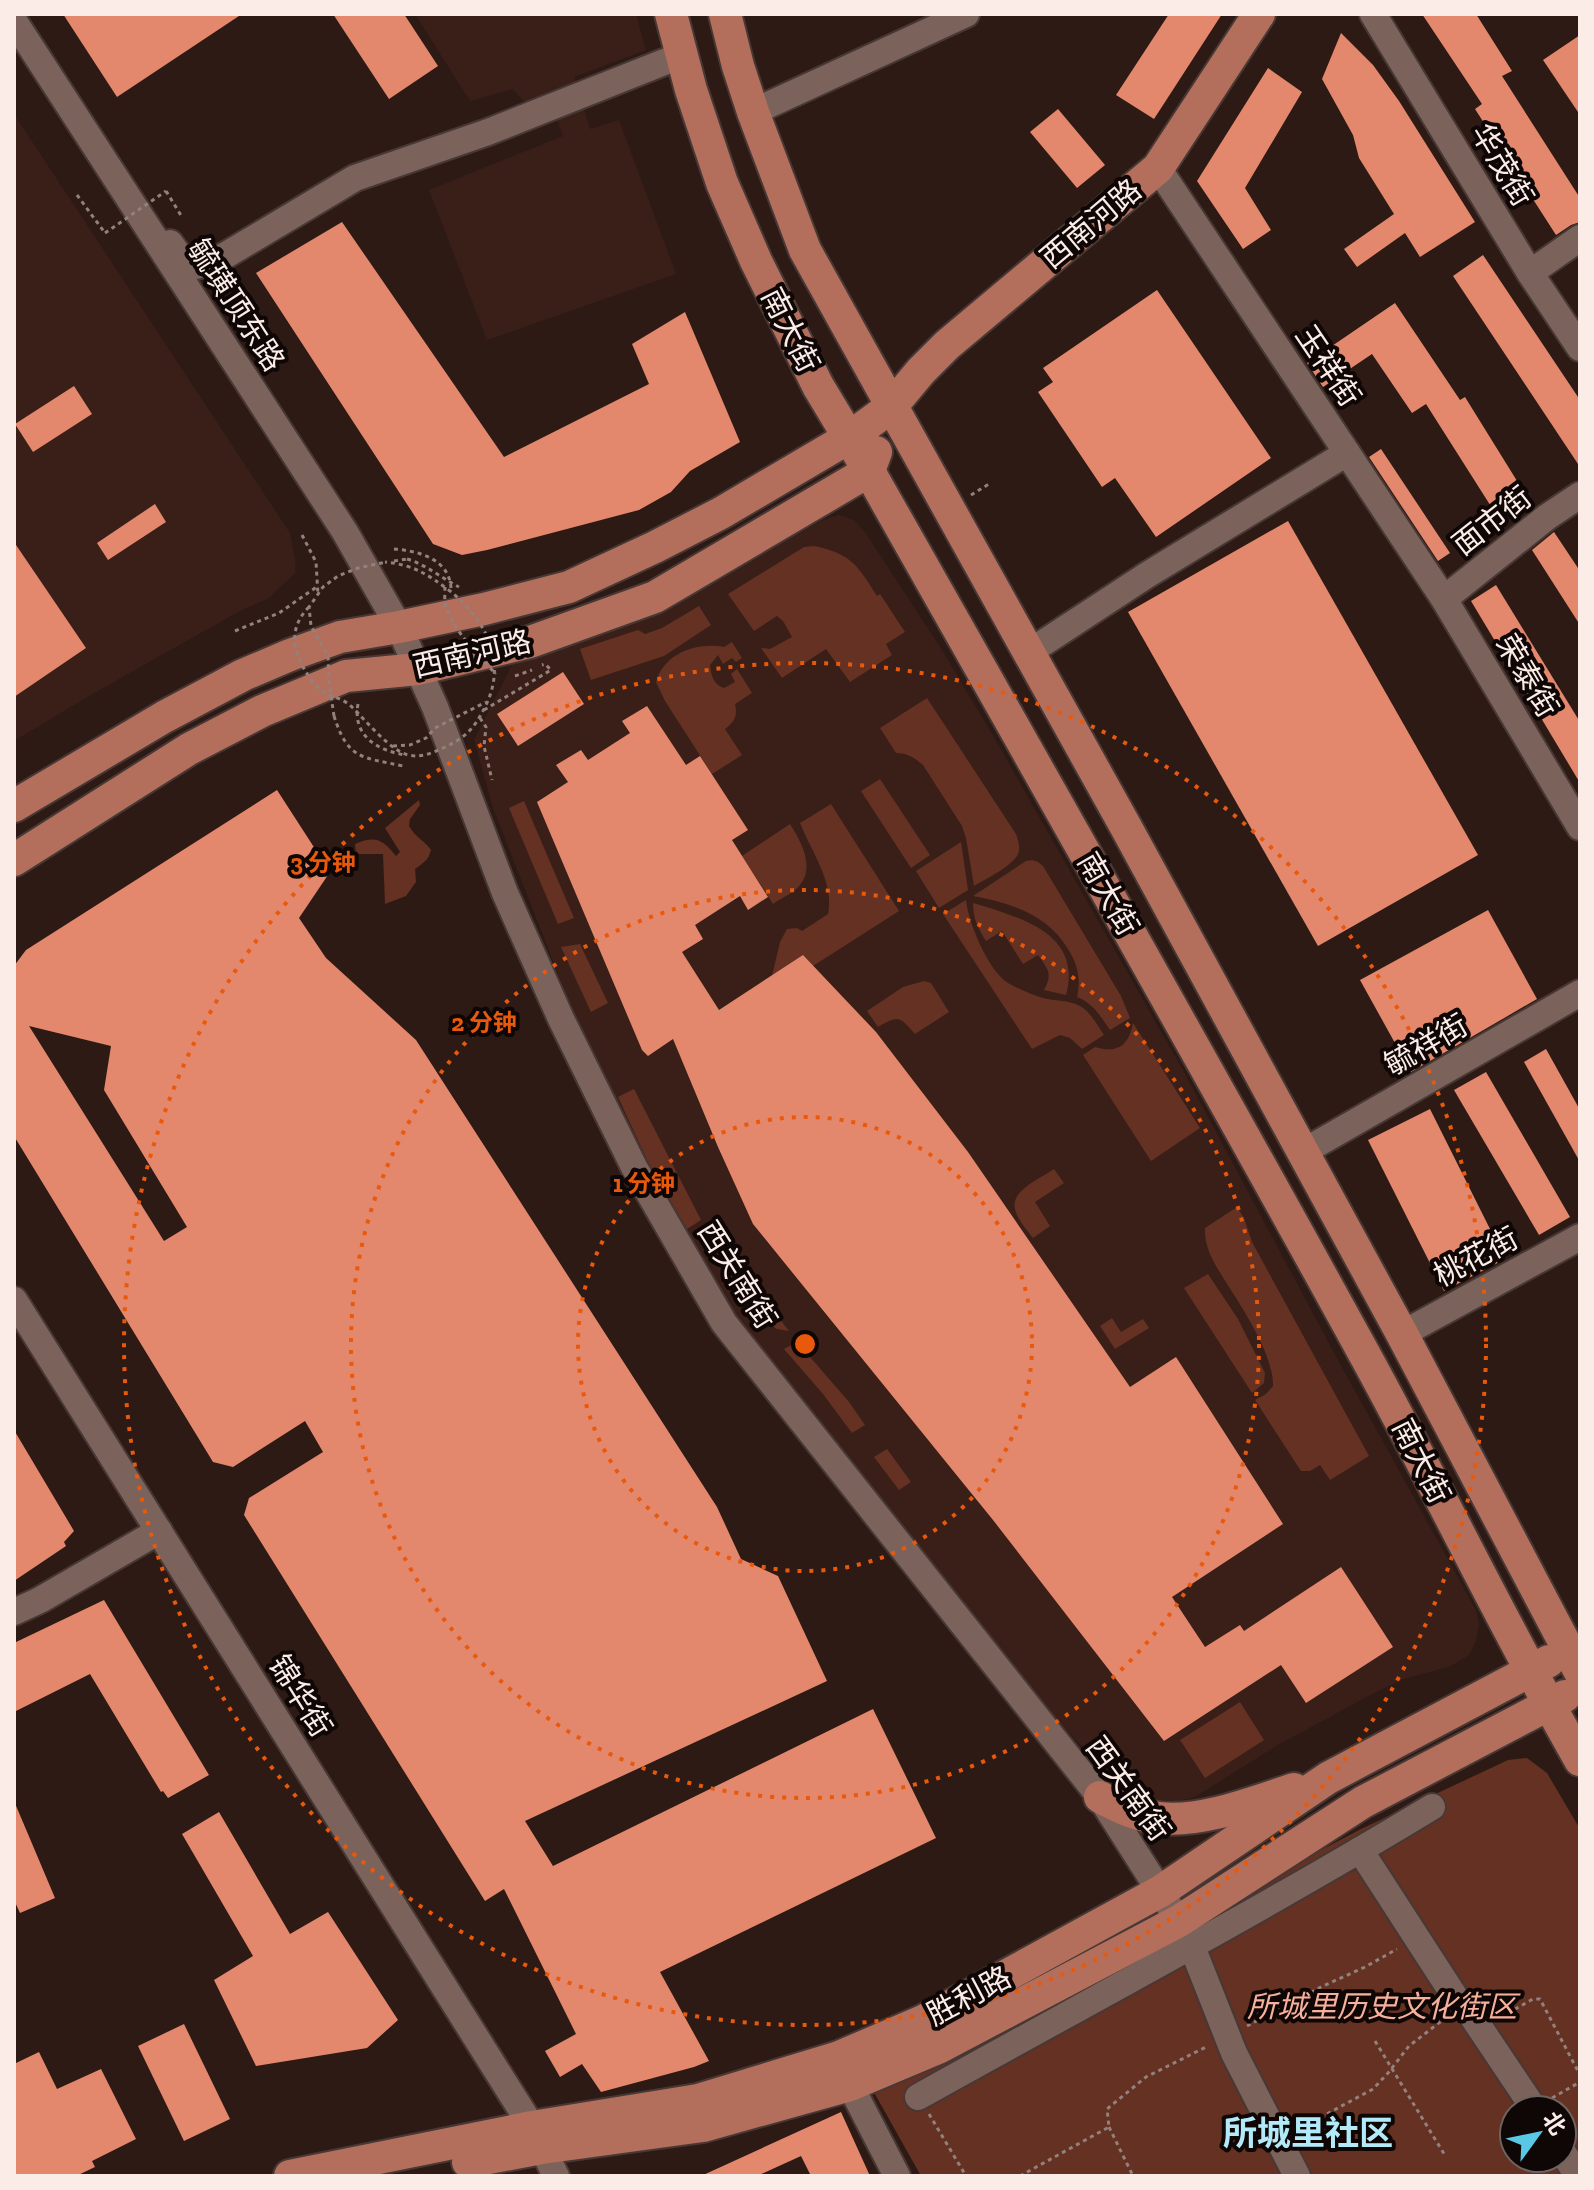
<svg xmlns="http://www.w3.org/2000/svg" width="1594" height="2190" font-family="'Zilla Slab','Noto Sans SC',serif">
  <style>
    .built { fill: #391f18 }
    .green { fill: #643122; fill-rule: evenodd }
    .building { fill: #e3886d; fill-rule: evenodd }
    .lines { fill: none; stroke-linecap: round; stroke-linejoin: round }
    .minor-casing { stroke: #483835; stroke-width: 30 }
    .major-casing { stroke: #483835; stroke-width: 36 }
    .path { stroke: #92817c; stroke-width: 3; stroke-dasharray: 4 4; stroke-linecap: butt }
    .minor { stroke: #7b635c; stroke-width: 26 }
    .major { stroke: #b36f5b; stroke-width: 32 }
    .path-bridge { stroke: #92817c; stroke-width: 3; stroke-dasharray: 4 4; stroke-linecap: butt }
    .ring { fill: none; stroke: #e8590c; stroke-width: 4; stroke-dasharray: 4 8 }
    .labels { text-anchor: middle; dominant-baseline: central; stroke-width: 8; stroke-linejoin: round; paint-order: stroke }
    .street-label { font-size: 30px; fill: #fbece8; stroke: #0f0705 }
    .park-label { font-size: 30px; font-style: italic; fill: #f7b09b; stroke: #0f0705 }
    .quarter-label { font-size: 34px; font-weight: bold; fill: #b3eafa; stroke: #0f0705 }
    .centre { fill: #e8590c; stroke: #0f0705; stroke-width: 4 }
    .ring-label { font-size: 24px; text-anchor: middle; font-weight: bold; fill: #e8590c; stroke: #0f0705; stroke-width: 8; stroke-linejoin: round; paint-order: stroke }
  </style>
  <rect width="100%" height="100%" fill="#2d1a14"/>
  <!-- built -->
  <g class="built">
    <path d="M415 14H636L646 50 574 77 590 129 619 120 676 274 487 340 429 190 563 136 548 97 526 104 513 89 470 101Z"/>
    <path d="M14 114 290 533 295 558V573L269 598 238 612 89 696 14 741Z"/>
    <path d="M839 515 854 520 865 532 942 650 995 739 1184 1072 1339 1362 1476 1610 1479 1625 1476 1641 1469 1655 1451 1666 1404 1679 1374 1693 1278 1745 1195 1797 1179 1801 1153 1799 1114 1780 998 1658 745 1333 620 1119 589 1044 577 1022 493 808 474 740 513 663 665 610 823 520Z"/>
  </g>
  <!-- green -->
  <g class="green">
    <path d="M814 546C852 554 857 565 877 596L880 594 905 632 886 644 892 655 850 682 826 649 782 678 761 648 770 649 792 637 783 621 777 616 754 631 728 594 804 547Z"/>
    <path d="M699 606 711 625 664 656 591 680 580 649 638 630 645 634 662 628Z"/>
    <path d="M732 642 742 658 736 662 732 658 723 664 718 655 710 665C711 676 714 685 724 688L735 682 731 674 737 669 752 693 735 704C738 716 734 722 725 729L742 755 712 774 665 701 656 682C664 653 697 642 724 647Z"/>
    <path d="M927 698 1016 834C1018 840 1021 848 1018 854 1014 865 984 880 974 886L966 838 962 826 923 765C915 758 907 753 896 753L880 728Z"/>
    <path d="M880 779 930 855 911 868 861 791Z"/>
    <path d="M419 800 420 805 410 819 409 826C416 838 424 840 431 850 428 861 424 862 415 869L416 882 406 896 385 904 383 854H356L355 844C376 835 383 840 396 856L400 852 385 828Z"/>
    <path d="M524 801 574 918 558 924 509 808Z"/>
    <path d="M831 804 899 911 813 966 772 976 780 942 787 929 797 928 802 931 828 914C835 883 811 851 800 823Z"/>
    <path d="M790 824C801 841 815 867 800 885 794 893 781 898 773 904L742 856Z"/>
    <path d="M961 842 968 890 939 908 916 871Z"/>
    <path d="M1032 860 1038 862 1043 866 1121 996 1130 1018 1110 1030C1101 1017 1093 1003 1077 997 1081 979 1078 965 1068 949 1048 915 1011 903 973 896L1026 861Z"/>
    <path d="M966 900C968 922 988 970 1008 983 1014 987 1035 996 1043 998 1055 1001 1069 1000 1080 1006 1091 1012 1097 1025 1104 1035L1082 1049 1070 1038 1060 1035 1032 1049 943 914Z"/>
    <path d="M973 903C1019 917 1083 933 1066 995L1044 990C1053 973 1048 970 1038 955L1023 964 1002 931 986 941C978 928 973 919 973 903Z"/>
    <path d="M580 944 608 1003 591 1012 561 947Z"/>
    <path d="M924 981 931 983 949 1012 915 1034C899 1016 899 1015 878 1027L867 1011 903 987Z"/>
    <path d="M1133 1023 1200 1128 1151 1161 1083 1055 1095 1047C1118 1054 1129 1045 1133 1023Z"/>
    <path d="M634 1089 701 1220 687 1229 649 1164 618 1097Z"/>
    <path d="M1054 1169 1064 1183 1035 1202 1050 1226 1033 1238C1027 1230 1017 1219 1015 1209 1010 1190 1042 1178 1054 1169Z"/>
    <path d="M1237 1207 1244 1218 1252 1242 1369 1456 1330 1480 1320 1465 1310 1471H1301L1255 1400 1266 1394 1273 1386C1274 1355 1241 1306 1224 1279 1214 1263 1204 1247 1205 1228Z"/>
    <path d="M720 1241 789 1331 777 1329 760 1318 708 1248Z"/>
    <path d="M1208 1274 1238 1319 1265 1373 1264 1383 1252 1393 1184 1288Z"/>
    <path d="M1112 1318 1121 1332 1143 1319 1149 1328 1115 1349 1100 1326Z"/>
    <path d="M797 1342 849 1402 865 1425 852 1433 823 1394 784 1349Z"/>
    <path d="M887 1449 911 1482 899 1490 874 1457Z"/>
    <path d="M1240 1702 1264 1740 1205 1778 1180 1740Z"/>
    <path d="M1527 1758 1547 1773 1580 1829V2176H921L871 2087 1361 1829 1508 1760ZM1514 2110H1562V2158H1514Z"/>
  </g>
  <!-- building -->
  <g class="building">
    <path d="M63 14H242L117 97Z"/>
    <path d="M333 14H404L438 66 389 99Z"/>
    <path d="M1169 14H1222L1154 119 1116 95Z"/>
    <path d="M1422 14H1476L1512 71 1502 76 1580 198V222L1571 225 1556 235 1475 109 1482 104Z"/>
    <path d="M1341 33 1373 65 1399 101 1475 222 1420 257 1405 233 1357 267 1344 249 1394 214 1359 158 1353 135 1322 79Z"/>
    <path d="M1580 35V115L1543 60Z"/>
    <path d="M1268 68 1302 92 1245 188 1271 230 1243 249 1197 181Z"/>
    <path d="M1058 109 1105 165 1077 188 1030 132Z"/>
    <path d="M342 222 504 457 649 384 632 344 685 312 740 442 690 471 671 492 639 510 487 550 462 555 433 544 256 273Z"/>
    <path d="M1483 255 1580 400V467L1453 276Z"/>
    <path d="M1157 290 1271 458 1156 537 1115 478 1102 487 1038 392 1053 382 1043 368Z"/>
    <path d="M1395 303 1460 400 1465 397 1522 489 1492 508 1426 404 1412 413 1372 354 1323 387 1307 363Z"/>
    <path d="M74 386 92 414 33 452 15 424Z"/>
    <path d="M1381 449 1450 553 1438 561 1369 457Z"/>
    <path d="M155 504 166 522 108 560 97 543Z"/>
    <path d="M1288 521 1478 855 1318 946 1128 612Z"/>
    <path d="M1554 532 1580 571V625L1532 550Z"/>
    <path d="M14 542 86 648 14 697Z"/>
    <path d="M1496 585 1580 722V783L1471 601Z"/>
    <path d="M563 672 584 704 518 746 497 714Z"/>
    <path d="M647 706 686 765 700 756 748 830 732 840 768 897 748 910 740 896 695 925 703 939 682 952 719 1010 803 955 876 1032 968 1152 1130 1387 1176 1357 1283 1524 1172 1597 1205 1647 1240 1625 1244 1631 1341 1567 1393 1647 1306 1703 1281 1665 1164 1741 993 1520 753 1224 718 1147 673 1039 648 1056 642 1050 537 802 568 782 556 765 581 750 588 760 630 733 622 721Z"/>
    <path d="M277 790 330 872 299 918 326 958 416 1040 717 1507 741 1559 778 1576 827 1681 525 1821 553 1866 873 1709 936 1838 660 1972 709 2061 694 2067 601 2092 582 2064 560 2077 545 2051 576 2034 504 1889 485 1901 244 1515 249 1498 323 1452 305 1421 233 1467 213 1462 14 1136V966L26 950ZM29 1026 111 1046 104 1090 187 1227 164 1241Z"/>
    <path d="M1488 910 1537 999 1411 1072 1360 980Z"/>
    <path d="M1546 1049 1580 1110V1162L1524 1062Z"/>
    <path d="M1486 1072 1570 1217 1539 1235 1454 1090Z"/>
    <path d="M1430 1109 1505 1259 1444 1291 1368 1140Z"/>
    <path d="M14 1430 74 1531 64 1542 66 1546 14 1581Z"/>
    <path d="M104 1600 209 1775 168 1798 163 1791 161 1792 90 1674 14 1712V1643Z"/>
    <path d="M14 1801 55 1898 20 1913 14 1900Z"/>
    <path d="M219 1812 290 1934 328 1912 398 2020 367 2048 256 2066 214 1980 253 1956 182 1834Z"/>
    <path d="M184 2024 230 2119 184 2141 138 2046Z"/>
    <path d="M39 2052 57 2089 101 2069 136 2139 92 2161 95 2167 76 2176H14V2064Z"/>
    <path d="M841 2112 870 2176H811L801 2156 757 2176H701Z"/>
  </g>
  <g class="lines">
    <defs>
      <g id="minor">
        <path d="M1373 14 1530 273 1580 348"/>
        <path d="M14 21 345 532 399 627 435 707 505 893 561 1019 634 1167 724 1323 1100 1797 1187 1934 1234 2053 1297 2176"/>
        <path d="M753 112 966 14"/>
        <path d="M1158 168 1444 599 1580 827"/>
        <path d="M170 243 186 265 196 266 216 261 355 178 488 132 682 55"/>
        <path d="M1530 273 1580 238"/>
        <path d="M1444 599 1547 517 1580 495"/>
        <path d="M1028 653 1147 575 1347 453"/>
        <path d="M1303 1152 1580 993"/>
        <path d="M14 1300 532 2127 556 2176"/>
        <path d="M1402 1334 1580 1237"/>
        <path d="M14 1612 40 1600 159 1531"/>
        <path d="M1360 1850 1457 2000 1466 2007 1535 2110"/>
        <path d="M843 2068 850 2085 897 2176"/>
        <path d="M918 2097C1090 2001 1264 1909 1432 1807"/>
        <path d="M1562 2151 1578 2176"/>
      </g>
      <g id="major">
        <path d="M671 14 691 90 722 183 756 261 818 386 869 471C1034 763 1200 1054 1361 1348 1436 1484 1503 1625 1580 1760"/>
        <path d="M725 14 738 66 753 112 805 250 1127 829 1402 1334 1580 1672"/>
        <path d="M14 806 164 717 243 675 290 655 340 637 399 627 484 609 569 587 655 547 721 513 850 437 891 407 921 371 947 345 1158 168 1259 14"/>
        <path d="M14 860 189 749 262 711 346 676 418 669 530 642 655 597 869 471 876 452"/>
        <path d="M1100 1797C1119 1807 1137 1816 1159 1818 1201 1823 1254 1802 1294 1789"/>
        <path d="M468 2162 542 2148 703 2126 850 2085 938 2048 1179 1921 1363 1802 1565 1696"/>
        <path d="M290 2176 532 2127 698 2100 839 2057 923 2021 1161 1891 1328 1778 1549 1661"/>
      </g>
    </defs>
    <!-- minor casing -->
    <use href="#minor" class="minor-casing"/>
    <!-- major casing -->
    <use href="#major" class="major-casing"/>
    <!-- path -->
    <g class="path">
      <path d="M166 191 182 217"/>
      <path d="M77 195 105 233"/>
      <path d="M971 495 989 484"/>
      <path d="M302 535 316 562 318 595"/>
      <path d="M394 549C419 551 449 559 451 588"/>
      <path d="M407 559C427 565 441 578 459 587"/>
      <path d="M235 631 279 613 318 586"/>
      <path d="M515 676 532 670"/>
      <path d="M358 704C352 736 378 751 406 755"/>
      <path d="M484 710 551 670 545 664 542 665"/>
      <path d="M334 716C348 760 362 757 403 766"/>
      <path d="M480 718 486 727 484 746 492 780"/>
      <path d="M1501 2017 1533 1999H1540L1580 2075"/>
      <path d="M1247 2026 1321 1987 1365 1967 1397 1949"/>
      <path d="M1375 2041 1446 2157"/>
      <path d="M1552 2098 1580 2082"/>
      <path d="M929 2114 966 2176"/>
      <path d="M1109 2127 1133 2176"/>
      <path d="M1299 2129 1373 2089 1388 2073 1409 2046 1444 2019"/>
      <path d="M1020 2176 1109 2127 1107 2109 1146 2077 1208 2046"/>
    </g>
    <!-- minor -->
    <use href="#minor" class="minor"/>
    <!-- major -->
    <use href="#major" class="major"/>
    <!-- path-bridge -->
    <g class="path-bridge">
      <path d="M105 233 166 191"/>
      <path d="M394 561 407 559"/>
      <path d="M445 587C445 593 444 601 446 607 453 629 479 657 496 674"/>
      <path d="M309 607C287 629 293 654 310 678 324 700 338 693 353 708 366 721 391 751 408 755 421 758 432 753 443 748 465 738 474 729 485 707 508 662 486 620 450 591 427 574 414 565 385 562"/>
      <path d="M334 716 329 682 328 656 311 626 309 607 323 587 338 576 358 568 386 562"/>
      <path d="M393 746 410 745 426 738 435 728 486 702"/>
    </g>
  </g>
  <!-- distance rings -->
  <g class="ring">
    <circle cx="805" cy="1344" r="227"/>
    <circle cx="805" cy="1344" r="454"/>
    <circle cx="805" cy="1344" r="681"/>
  </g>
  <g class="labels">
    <!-- street labels -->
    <g class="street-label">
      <text transform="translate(1502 165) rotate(59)">华茂街</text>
      <text transform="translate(1091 224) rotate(-40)">西南河路</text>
      <text transform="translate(236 305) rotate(57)">毓璜顶东路</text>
      <text transform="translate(790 330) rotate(63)">南大街</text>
      <text transform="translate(1328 366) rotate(56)">玉祥街</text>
      <text transform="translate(1492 521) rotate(-38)">面市街</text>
      <text transform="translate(472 654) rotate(-13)">西南河路</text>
      <text transform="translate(1527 676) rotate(59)">荣泰街</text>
      <text transform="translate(1108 894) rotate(60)">南大街</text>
      <text transform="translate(1426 1045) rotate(-30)">毓祥街</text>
      <text transform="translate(1476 1257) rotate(-28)">桃花街</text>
      <text transform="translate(737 1275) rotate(58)">西关南街</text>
      <text transform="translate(1421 1461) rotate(63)">南大街</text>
      <text transform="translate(300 1696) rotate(58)">锦华街</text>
      <text transform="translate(1128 1789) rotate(54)">西关南街</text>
      <text transform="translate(969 1996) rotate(-28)">胜利路</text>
    </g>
    <!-- park labels -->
    <g class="park-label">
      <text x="1382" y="2007">所城里历史文化街区</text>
    </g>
    <!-- quarter labels -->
    <g class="quarter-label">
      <text x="1308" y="2133">所城里社区</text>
    </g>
  </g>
  <circle cx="805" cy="1344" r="12" class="centre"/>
  <g class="ring-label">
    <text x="323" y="871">3 分钟</text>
    <text x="484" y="1031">2 分钟</text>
    <text x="644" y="1192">1 分钟</text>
  </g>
  <!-- border -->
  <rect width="1594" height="2190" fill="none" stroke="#fbece8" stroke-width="32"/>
  <!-- north arrow -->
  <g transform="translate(1538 2134) rotate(57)"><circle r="38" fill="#0f0705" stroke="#6d6360" stroke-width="2"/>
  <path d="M0-6L14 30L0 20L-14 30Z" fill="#59c8e5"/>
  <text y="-12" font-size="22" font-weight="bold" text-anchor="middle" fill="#fbece8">北</text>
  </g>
</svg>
